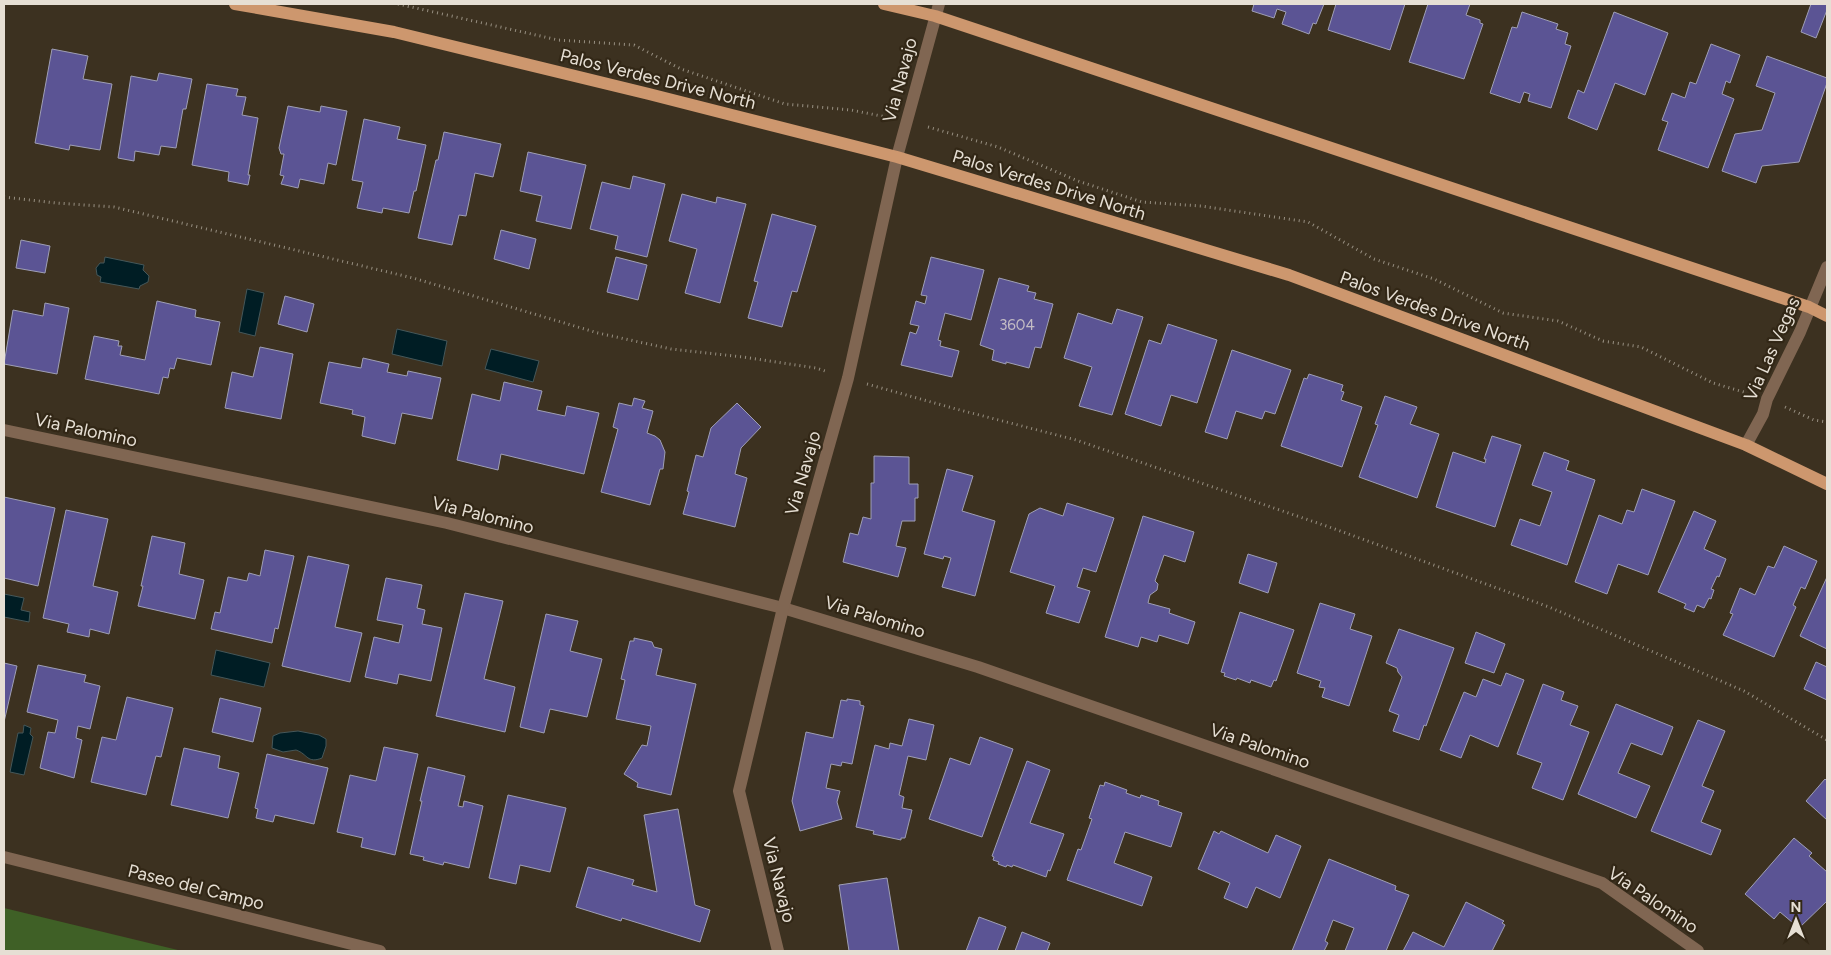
<svg xmlns="http://www.w3.org/2000/svg" width="1831" height="955" font-family="Figtree,sans-serif">
  <style>
    .green { fill: #3f6026 }
    .water { fill: #001d24; stroke: #455759 }
    .building { fill: #5b5494; stroke: #9f9fb5 }
    .lines { fill: none; stroke-linecap: round; stroke-linejoin: round }
    .path { stroke: #989082; stroke-width: 3; stroke-dasharray: 1 4; stroke-linecap: butt }
    .minor { stroke: #806652; stroke-width: 12 }
    .tertiary { stroke: #806652; stroke-width: 12 }
    .primary { stroke: #cd976e; stroke-width: 12 }
    .labels { text-anchor: middle; dominant-baseline: central; stroke-width: 4.5; stroke-linejoin: round; paint-order: stroke }
    .number-label { font-size: 15px; fill: #c3bcc4 }
    .street-label { font-size: 18px; fill: #e6dfd4; stroke: #322716 }
  </style>
  <rect width="100%" height="100%" fill="#3c3120"/>
  <!-- green -->
  <path class="green" d="M4 908 182 951H4Z"/>
  <!-- water -->
  <g class="water">
    <path d="M105 257 144 265 143 270 149 276 148 282 140 286 139 289 100 282 101 277 97 275 96 268 100 263H104Z"/>
    <path d="M247 289 264 293 255 336 239 332Z"/>
    <path d="M397 329 447 341 442 366 392 354Z"/>
    <path d="M491 349 539 361 533 382 485 369Z"/>
    <path d="M4 594 24 598 21 610 30 612 29 622 4 617Z"/>
    <path d="M216 650 270 663 264 687 211 675Z"/>
    <path d="M24 725 31 728 30 734 33 737 24 775 10 772 18 733H23Z"/>
    <path d="M298 731 319 735 326 739V746L322 758C307 764 308 754 296 750L283 752 272 748 273 736 280 733Z"/>
  </g>
  <!-- building -->
  <g class="building">
    <path d="M1254 4H1324L1316 24 1313 23 1309 34 1282 24 1286 12 1277 9 1274 18 1252 11Z"/>
    <path d="M1336 4H1405L1390 50 1328 30Z"/>
    <path d="M1428 4H1470L1466 15 1480 20V23L1483 24 1464 79 1409 62Z"/>
    <path d="M1811 4H1827V10L1816 38 1801 32Z"/>
    <path d="M1522 12 1558 24 1556 29 1568 33 1565 44 1571 46 1551 108 1528 101 1530 94 1524 92 1520 103 1490 93 1512 27 1517 28Z"/>
    <path d="M1614 12 1668 33 1645 95 1615 83 1597 130 1568 118 1578 90 1584 93Z"/>
    <path d="M1711 44 1740 55 1730 83 1726 81 1722 94 1734 99 1708 168 1658 150 1668 122 1662 120 1672 93 1685 98 1690 82 1696 84Z"/>
    <path d="M52 49 88 56 83 79 112 84 100 150 70 145 69 150 35 143Z"/>
    <path d="M1767 56 1827 78V83L1799 162 1762 166 1756 183 1722 171 1735 134 1762 130 1775 93 1756 86Z"/>
    <path d="M159 73 192 79 186 109H183L176 148 161 146 159 155 135 151 134 161 118 158 131 76 157 81Z"/>
    <path d="M207 84 238 89 236 96 246 97 242 115 258 118 248 175H250L248 185 228 181 229 172 192 165Z"/>
    <path d="M288 106 320 112 321 106 347 111 336 165 328 163 324 184 300 179 298 188 281 184 284 176 280 175 284 154H281L279 148Z"/>
    <path d="M364 119 400 127 397 139 426 145 416 191H414L409 213 383 208 382 213 357 208 363 182 352 180Z"/>
    <path d="M444 132 501 144 493 177 475 173 466 216 459 215 452 245 418 238 436 160H438Z"/>
    <path d="M528 152 586 165 571 229 536 221 542 196 520 191Z"/>
    <path d="M633 176 665 184 647 257 615 249 618 236 590 229 602 182 630 189Z"/>
    <path d="M682 194 716 203 717 197 746 204 720 303 685 293 697 249 669 241Z"/>
    <path d="M772 214 816 226 797 292 792 291 782 327 748 318 758 282 754 281Z"/>
    <path d="M501 230 536 239 529 269 494 259Z"/>
    <path d="M21 240 50 246 45 273 16 268Z"/>
    <path d="M616 257 647 265 638 300 607 292Z"/>
    <path d="M931 257 984 270 971 320 945 313 938 340 941 341 940 346 959 351 952 377 901 365 910 332 916 334 919 326 910 324 916 301 925 304 927 296 921 295Z"/>
    <path d="M999 278 1029 286 1027 291 1036 293 1034 299 1053 304 1041 348 1035 347 1029 368 1006 362V364L992 360 994 350 980 345Z"/>
    <path d="M285 296 314 304 307 332 278 324Z"/>
    <path d="M157 301 196 310 195 317 220 322 211 365 177 358 174 369 170 368 168 378 163 377 159 394 85 379 94 336 119 341 118 346H122L120 355 145 360Z"/>
    <path d="M45 303 69 308 57 374 4 364 13 310 43 316Z"/>
    <path d="M1117 309 1143 317 1112 415 1079 406 1092 367 1064 358 1078 313 1112 324Z"/>
    <path d="M1168 324 1217 340 1197 403 1171 395 1161 426 1125 414 1149 340 1161 344Z"/>
    <path d="M260 347 293 354 281 419 225 408 232 372 253 377Z"/>
    <path d="M1232 350 1291 370 1275 414 1265 411 1262 419 1236 411 1227 439 1205 432Z"/>
    <path d="M363 358 389 364 387 372 407 376 408 371 441 378 432 419 402 413 395 444 362 436 365 417 352 414 353 410 320 403 329 362 361 368Z"/>
    <path d="M1309 374 1343 385 1341 391 1344 392 1341 400 1362 407 1342 467 1281 446 1304 378 1307 379Z"/>
    <path d="M504 382 542 391 537 410 565 416 567 406 599 413 584 474 501 454 498 470 457 460 472 394 500 401Z"/>
    <path d="M1385 396 1417 407 1410 424 1439 434 1417 498 1359 477 1378 425 1375 424Z"/>
    <path d="M634 398 645 401 642 408 653 411 647 433 655 436 660 440 665 452 663 469H660L650 505 601 492 618 429 613 427 619 403 632 406Z"/>
    <path d="M737 403 761 427 741 448 735 474 747 478 735 527 683 514 689 492 687 491 696 455 703 457 711 428Z"/>
    <path d="M1492 436 1521 445 1495 527 1436 507 1453 452 1485 463 1486 459H1484Z"/>
    <path d="M1544 452 1569 461 1566 470 1595 480 1567 565 1511 545 1520 519 1540 526 1552 492 1532 485Z"/>
    <path d="M874 456 909 457V484H918V498H915V521H902L896 546 906 548 898 577 843 562 850 533 858 535 863 517 871 519V483H874Z"/>
    <path d="M947 469 973 476 962 511 995 521 975 596 942 587 951 558 944 556 943 559 924 554Z"/>
    <path d="M1642 489 1675 501 1648 575 1618 564 1607 594 1575 582 1599 515 1622 524 1627 510 1634 512Z"/>
    <path d="M4 497 55 508 38 586 4 578Z"/>
    <path d="M1067 503 1114 518 1096 572 1083 568 1077 587 1090 591 1079 623 1046 613 1055 586 1010 572 1029 514 1040 508 1063 516Z"/>
    <path d="M66 510 108 519 93 586 118 592 109 634 90 629 89 637 67 632 69 624 43 618Z"/>
    <path d="M1694 511 1716 521 1704 549 1726 559 1719 577 1717 576 1711 589 1714 590 1711 599 1709 598 1704 608 1697 605 1694 612 1684 608 1686 604 1658 592Z"/>
    <path d="M1143 516 1194 532 1185 562 1164 555 1155 581 1158 584 1157 590 1150 595 1148 603 1170 609 1169 613 1195 622 1188 644 1159 635 1157 642 1141 637 1138 647 1105 637Z"/>
    <path d="M152 536 185 543 179 574 204 580 195 619 138 606 143 586H141Z"/>
    <path d="M1784 546 1817 561 1805 589 1801 587 1793 605 1796 607 1774 657 1723 635 1733 614 1730 613 1740 588 1755 595 1768 566 1774 568Z"/>
    <path d="M265 550 294 556 278 629 275 628 272 643 211 629 215 612 220 613 228 577 247 581 249 573 260 576Z"/>
    <path d="M1248 554 1277 563 1268 593 1239 583Z"/>
    <path d="M308 556 349 565 335 627 362 633 350 682 282 666Z"/>
    <path d="M1827 577V649L1800 636Z"/>
    <path d="M386 578 422 585 417 608 425 610 422 624 442 628 431 681 399 674 397 684 365 677 374 637 399 643 403 625 377 620Z"/>
    <path d="M465 593 503 601 484 679 515 687 505 732 436 716Z"/>
    <path d="M1320 603 1355 614 1350 629 1372 636 1349 706 1322 697 1325 688 1319 687 1321 681 1297 673Z"/>
    <path d="M1240 612 1294 630 1276 681 1274 680 1271 687 1251 680 1250 683 1237 678 1236 680 1224 676 1225 673 1221 672Z"/>
    <path d="M546 614 578 621 570 651 602 659 587 717 550 709 544 733 520 727Z"/>
    <path d="M1399 629 1454 648 1426 726 1424 725 1419 740 1393 731 1399 715 1389 711 1402 677 1398 672 1397 668 1386 663Z"/>
    <path d="M1476 632 1505 644 1494 673 1465 663Z"/>
    <path d="M634 638 652 642 654 647 662 649 656 675 696 684 671 795 637 787 638 783 624 774 642 745 647 746 651 726 616 719 625 680 621 679 630 641H634Z"/>
    <path d="M1816 662 1827 667V700L1804 689Z"/>
    <path d="M4 663 17 666 4 722Z"/>
    <path d="M38 665 86 675 84 682 100 686 90 729 78 726 76 738 82 740 74 778 40 768 48 732 55 733 58 720 27 712Z"/>
    <path d="M1506 673 1524 680 1498 747 1470 735 1461 758 1440 750 1464 692 1476 697 1483 679 1501 686Z"/>
    <path d="M1543 684 1564 692 1561 700 1578 706 1570 725 1589 732 1563 800 1532 788 1542 763 1517 754Z"/>
    <path d="M127 697 173 708 161 757 156 756 146 795 91 782 102 737 116 740Z"/>
    <path d="M220 698 261 708 253 742 212 732Z"/>
    <path d="M847 699 860 701V705L864 706 852 764 842 762 841 766 831 764 826 788 840 791 837 802 842 819 800 831 792 801 806 732 833 738 841 700 847 701Z"/>
    <path d="M1616 704 1673 727 1662 755 1631 743 1618 773 1650 786 1636 818 1578 794Z"/>
    <path d="M909 719 934 725 926 760 908 756 899 795 904 797 902 808 912 810 905 838H901V840L873 834 874 831 856 827 875 745 889 749 890 743 902 746Z"/>
    <path d="M1698 720 1725 731 1702 786 1714 791 1701 822 1721 830 1711 855 1651 831Z"/>
    <path d="M980 737 1013 749 982 837 929 819 950 758 970 765Z"/>
    <path d="M384 747 418 754 395 855 361 847 363 838 337 832 350 775 376 781Z"/>
    <path d="M184 748 220 756 218 768 239 773 228 818 171 805Z"/>
    <path d="M267 754 328 768 314 824 275 815 273 822 256 818 258 809 255 808Z"/>
    <path d="M1027 761 1050 770 1030 823 1064 834 1050 871 1048 870 1046 877 1013 865 1012 867 1007 865 1006 867 998 864 999 862 993 860 994 857 992 856Z"/>
    <path d="M428 767 465 776 458 806 463 807 464 801 483 806 469 868 444 862 443 865 423 860 424 857 410 854 422 801H420Z"/>
    <path d="M1825 779 1827 781V820L1806 801Z"/>
    <path d="M1105 782 1127 790 1126 793 1140 798 1141 795 1159 801 1158 805 1182 813 1171 847 1125 832 1114 863 1152 877 1142 906 1067 880 1078 849 1081 850 1092 819 1089 818 1100 785 1104 786Z"/>
    <path d="M508 795 566 808 550 872 520 865 516 884 489 878Z"/>
    <path d="M678 809 695 905 710 910 700 942 622 918 621 921 576 907 588 867 634 880 632 885 657 892 644 815Z"/>
    <path d="M1214 831 1219 834 1221 831 1268 853 1276 835 1301 846 1280 898 1256 887 1247 908 1224 898 1230 883 1198 869Z"/>
    <path d="M1794 838 1812 853 1809 856 1827 872V901L1799 928 1780 912 1774 919 1745 894Z"/>
    <path d="M1329 859 1396 886 1395 890 1409 895 1386 951H1345L1354 928 1333 920 1325 941 1328 943 1324 951H1292Z"/>
    <path d="M887 878 899 951H849L839 885Z"/>
    <path d="M1466 902 1504 921 1502 923 1505 925 1492 951H1403L1413 932 1444 947Z"/>
    <path d="M979 917 1006 927 997 951H966Z"/>
    <path d="M1022 932 1050 943 1047 951H1015Z"/>
  </g>
  <g class="lines">
    <!-- path -->
    <g class="path">
      <path d="M398 4 558 40 634 45 681 69 785 104 851 110 886 117"/>
      <path d="M928 127 998 147 1078 181 1142 202 1201 206 1308 222 1374 259 1434 279 1503 313 1558 321 1603 341 1641 347 1713 383 1747 393"/>
      <path d="M4 197 56 203 114 207 413 278 598 333 671 349 743 357 816 368 828 372"/>
      <path d="M867 384 956 409 1076 440 1332 528 1549 607 1744 691 1827 740"/>
      <path d="M1785 407 1814 420 1827 422"/>
    </g>
    <!-- minor -->
    <g class="minor">
      <path d="M4 430 447 523 783 608 978 667 1602 883 1698 951"/>
      <path d="M1746 445 1763 414 1767 399 1800 332 1827 267"/>
      <path d="M778 951 739 791 783 608 848 378 897 157 939 4"/>
    </g>
    <!-- tertiary -->
    <path class="tertiary" d="M4 857 380 951"/>
    <!-- primary -->
    <g class="primary">
      <path d="M235 4 394 32 649 94 897 157 1289 275 1746 445 1827 484"/>
      <path d="M884 4 935 16 1809 307 1827 316"/>
    </g>
  </g>
  <g class="labels">
    <!-- number labels -->
    <g class="number-label">
      <text x="1017" y="325">3604</text>
    </g>
    <!-- street labels -->
    <g class="street-label">
      <text transform="translate(658 79) rotate(14)">Palos Verdes Drive North</text>
      <text transform="translate(900 80) rotate(-75)">Via Navajo</text>
      <text transform="translate(1049 185) rotate(17)">Palos Verdes Drive North</text>
      <text transform="translate(1435 311) rotate(20)">Palos Verdes Drive North</text>
      <text transform="translate(1772 349) rotate(-66)">Via Las Vegas</text>
      <text transform="translate(86 430) rotate(12)">Via Palomino</text>
      <text transform="translate(803 473) rotate(-74)">Via Navajo</text>
      <text transform="translate(483 515) rotate(14)">Via Palomino</text>
      <text transform="translate(875 617) rotate(17)">Via Palomino</text>
      <text transform="translate(1260 746) rotate(19)">Via Palomino</text>
      <text transform="translate(779 880) rotate(76)">Via Navajo</text>
      <text transform="translate(196 887) rotate(14)">Paseo del Campo</text>
      <text transform="translate(1653 900) rotate(34)">Via Palomino</text>
    </g>
  </g>
  <!-- border -->
  <rect width="1831" height="955" fill="none" stroke="#e6dfd4" stroke-width="10"/>
  <!-- north arrow -->
  <g transform="translate(1796 920)" stroke="#322716" stroke-width="4" paint-order="stroke">
  <path d="M0-4L9 19L0 12L-9 19Z" fill="#e6dfd4"/>
  <text y="-8" font-size="14" font-weight="bold" text-anchor="middle" fill="#e6dfd4">N</text>
  </g>
</svg>
